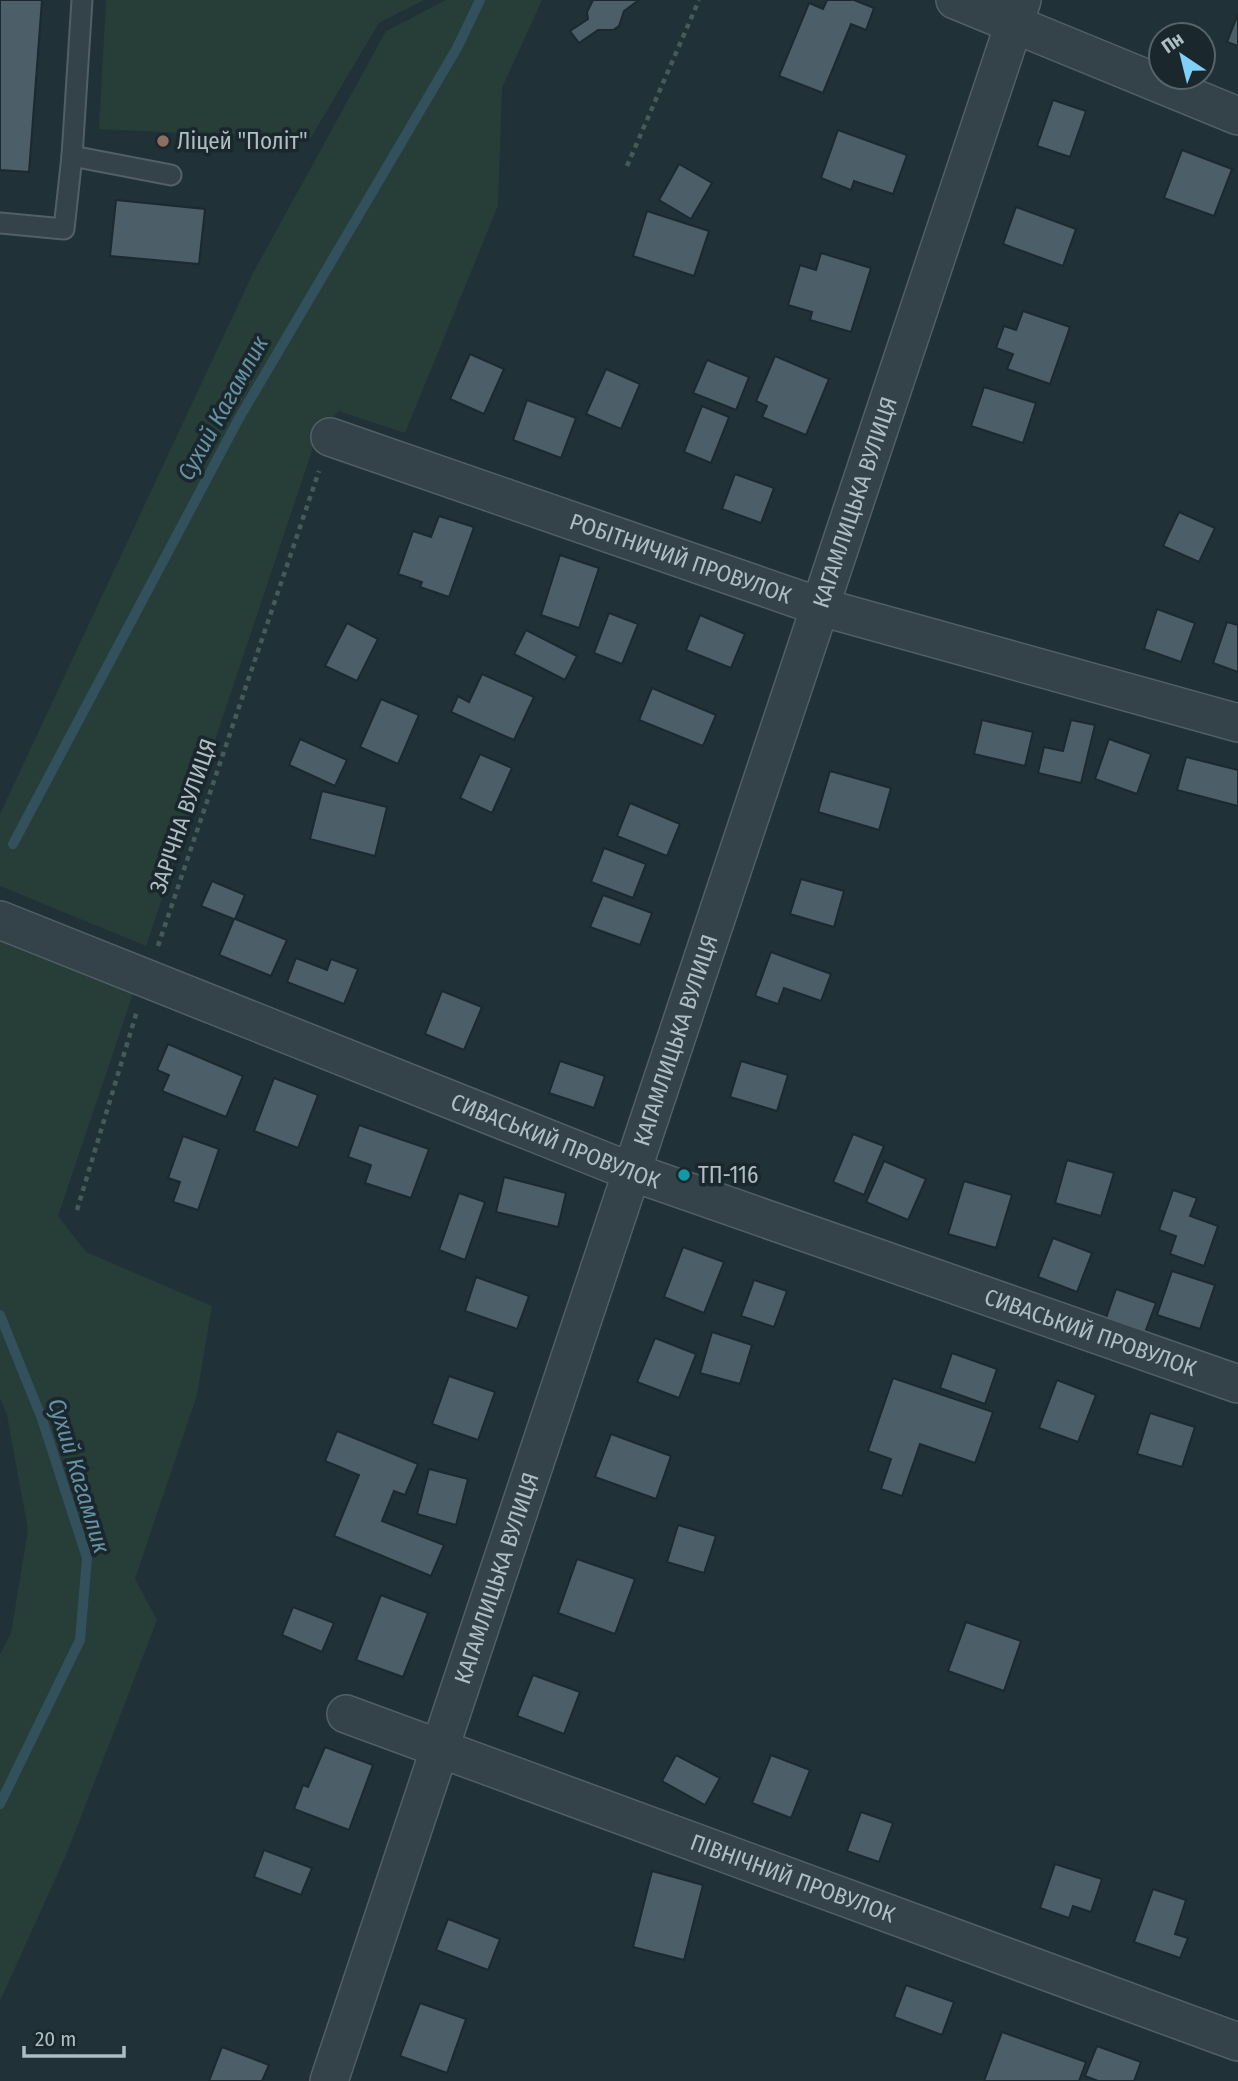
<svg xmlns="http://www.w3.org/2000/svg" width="1238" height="2081" font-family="'Fira Sans Condensed',sans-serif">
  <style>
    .green { fill: #263d38 }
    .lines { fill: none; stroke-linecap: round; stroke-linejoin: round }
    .stream { stroke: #33505d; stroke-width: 10 }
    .building { fill: #4c5e67; stroke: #1c292f; stroke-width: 2 }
    .service-casing { stroke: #526066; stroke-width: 23 }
    .minor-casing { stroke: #526066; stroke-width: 40 }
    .path { stroke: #445b57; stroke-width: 4.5; stroke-dasharray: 5 5; stroke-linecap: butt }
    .service { stroke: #344249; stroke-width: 19 }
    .minor { stroke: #344249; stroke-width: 37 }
    .education-dot { fill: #8d6e63; stroke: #1a272d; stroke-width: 2.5 }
    .culture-dot { fill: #0f9aa8; stroke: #1a272d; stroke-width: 2.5 }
    .labels { text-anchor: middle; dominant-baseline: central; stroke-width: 7; stroke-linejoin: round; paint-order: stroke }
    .poi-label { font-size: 23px; fill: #afbdc5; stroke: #1a272d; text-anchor: start }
    .street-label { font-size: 23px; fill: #afbdc5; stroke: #1a272d }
    .water-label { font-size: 24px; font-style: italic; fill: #6792a4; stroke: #1a272d }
  </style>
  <rect width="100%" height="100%" fill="#213138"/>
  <!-- green -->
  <g class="green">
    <path d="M106 0H424L379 23 310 139 99 129Z"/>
    <path d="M446 0H542L502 88 498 206 405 433 338 411 314 445 146 946 0 886V814L253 273 386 31Z"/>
    <path d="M0 940 134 991 58 1216 86 1252 212 1306 197 1395 135 1579 157 1620 67 1853 0 2001V1655L11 1633 28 1530 7 1415 0 1398Z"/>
  </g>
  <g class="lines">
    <!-- stream -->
    <g class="stream">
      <path d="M13 844 238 420 457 48 480 0"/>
      <path d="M0 1315 42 1419 87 1558 80 1640 0 1804"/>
    </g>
  </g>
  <!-- building -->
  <g class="building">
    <path d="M0 0H42L29 172 0 170Z"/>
    <path d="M593 0H639L624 11 619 26 613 30H598L579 43 570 31 588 19 587 12Z"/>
    <path d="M827 0H854L874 8 866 30 851 24 823 93 779 76 809 3 823 9Z"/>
    <path d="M1238 14V46L1227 42Z"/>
    <path d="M1053 100 1086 111 1070 157 1037 146Z"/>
    <path d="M838 130 907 155 893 194 854 181 851 190 821 178Z"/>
    <path d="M1182 150 1232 169 1214 216 1164 198Z"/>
    <path d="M679 164 712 183 691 219 659 200Z"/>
    <path d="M116 200 205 209 199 264 110 256Z"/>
    <path d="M1016 207 1076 229 1063 266 1003 244Z"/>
    <path d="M647 211 709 231 694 276 633 256Z"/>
    <path d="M821 253 871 268 851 332 810 320 812 312 788 305 800 265 816 270Z"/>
    <path d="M1023 311 1070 327 1050 384 1007 369 1013 354 996 348 1004 326 1016 330Z"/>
    <path d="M470 354 504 369 484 414 450 399Z"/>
    <path d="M775 356 829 379 806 435 762 417 767 406 756 401Z"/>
    <path d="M707 360 749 377 736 410 693 393Z"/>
    <path d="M606 369 640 384 621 429 586 414Z"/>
    <path d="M984 387 1036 403 1023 443 971 426Z"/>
    <path d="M527 400 576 418 561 458 513 440Z"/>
    <path d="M702 406 729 417 711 463 684 452Z"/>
    <path d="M735 474 774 488 761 523 722 509Z"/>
    <path d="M1179 512 1215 528 1199 562 1163 546Z"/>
    <path d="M439 516 474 527 449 597 420 587 422 582 398 574 413 531 431 537Z"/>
    <path d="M560 555 599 568 579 628 541 615Z"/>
    <path d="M1157 609 1195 623 1181 662 1144 649Z"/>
    <path d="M609 613 638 624 622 664 594 653Z"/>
    <path d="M700 615 745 634 731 668 686 650Z"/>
    <path d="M1227 622 1238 625V672L1213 663Z"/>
    <path d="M347 623 378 639 357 681 325 666Z"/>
    <path d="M526 630 577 656 565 680 514 654Z"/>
    <path d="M482 674 534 697 514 740 451 712 458 696 469 702Z"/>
    <path d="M652 688 716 715 703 746 639 720Z"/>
    <path d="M381 699 419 715 398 764 360 747Z"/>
    <path d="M982 720 1033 732 1025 766 974 754Z"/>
    <path d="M1071 720 1095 725 1081 783 1038 773 1044 747 1063 751Z"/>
    <path d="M300 739 347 760 335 786 289 765Z"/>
    <path d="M1109 739 1151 754 1137 794 1095 779Z"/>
    <path d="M480 754 512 768 492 813 460 798Z"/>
    <path d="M1186 757 1238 770V806L1177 790Z"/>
    <path d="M830 771 891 788 879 830 818 812Z"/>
    <path d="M322 791 387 807 375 856 310 839Z"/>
    <path d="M630 803 680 824 667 856 617 836Z"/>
    <path d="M604 848 646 864 633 898 591 882Z"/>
    <path d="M801 879 844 891 834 927 790 914Z"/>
    <path d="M212 881 245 895 235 919 287 940 271 976 219 955 234 919 201 906Z"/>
    <path d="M603 895 652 913 640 945 590 927Z"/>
    <path d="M771 952 831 974 821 1001 784 988 778 1004 755 996Z"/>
    <path d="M296 958 327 970 331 959 358 969 344 1004 287 982Z"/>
    <path d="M442 991 482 1007 464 1050 425 1034Z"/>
    <path d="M168 1044 243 1076 226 1117 162 1091 169 1075 157 1070Z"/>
    <path d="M560 1061 605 1076 594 1108 549 1093Z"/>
    <path d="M741 1061 788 1075 777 1111 730 1097Z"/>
    <path d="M274 1078 318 1095 298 1148 254 1131Z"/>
    <path d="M359 1125 429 1149 411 1198 365 1183 371 1165 348 1157Z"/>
    <path d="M853 1134 884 1146 864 1195 833 1182Z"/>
    <path d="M183 1136 219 1149 198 1210 173 1202 180 1182 168 1178Z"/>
    <path d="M1067 1160 1114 1173 1101 1216 1055 1203Z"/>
    <path d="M884 1161 926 1179 908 1220 866 1202Z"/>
    <path d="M504 1177 566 1193 558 1227 496 1212Z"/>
    <path d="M964 1181 1012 1195 996 1248 948 1234Z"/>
    <path d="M1173 1190 1197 1198 1190 1216 1218 1226 1204 1266 1170 1254 1176 1236 1159 1230Z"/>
    <path d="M459 1193 485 1202 465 1260 439 1250Z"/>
    <path d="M1053 1238 1092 1253 1077 1292 1038 1277Z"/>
    <path d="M683 1247 724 1262 704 1313 664 1297Z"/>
    <path d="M1172 1271 1215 1285 1200 1329 1157 1315Z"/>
    <path d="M476 1277 529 1296 517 1329 465 1311Z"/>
    <path d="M754 1280 787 1291 774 1327 741 1316Z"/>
    <path d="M1116 1289 1156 1303 1144 1335 1105 1321Z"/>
    <path d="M712 1332 752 1345 740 1384 700 1373Z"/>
    <path d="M655 1338 696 1354 679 1398 637 1382Z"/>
    <path d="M952 1353 997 1369 985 1404 940 1388Z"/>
    <path d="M449 1376 495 1392 478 1440 432 1424Z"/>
    <path d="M893 1378 993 1412 975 1463 920 1444 902 1496 881 1489 891 1459 868 1451Z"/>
    <path d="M1057 1380 1096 1395 1078 1442 1039 1428Z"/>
    <path d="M1150 1413 1195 1427 1182 1467 1137 1454Z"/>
    <path d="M337 1431 418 1464 405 1495 394 1491 382 1521 444 1545 431 1576 334 1536 359 1475 325 1461Z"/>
    <path d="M611 1434 671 1456 656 1499 595 1477Z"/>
    <path d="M429 1469 468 1479 456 1525 417 1514Z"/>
    <path d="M678 1525 716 1536 704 1573 667 1562Z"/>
    <path d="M577 1559 635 1579 615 1634 558 1613Z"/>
    <path d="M381 1595 428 1613 403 1677 356 1660Z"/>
    <path d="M293 1607 334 1623 322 1652 282 1635Z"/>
    <path d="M966 1622 1021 1641 1004 1691 948 1671Z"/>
    <path d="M533 1675 580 1692 564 1734 517 1716Z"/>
    <path d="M325 1747 373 1765 349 1830 294 1809 303 1785 308 1787Z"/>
    <path d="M676 1755 720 1778 705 1805 662 1781Z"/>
    <path d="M771 1755 810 1770 791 1818 752 1803Z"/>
    <path d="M861 1812 893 1823 879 1862 847 1851Z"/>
    <path d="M264 1850 312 1868 301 1895 254 1877Z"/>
    <path d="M1055 1864 1102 1879 1091 1912 1073 1906 1069 1918 1040 1908Z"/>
    <path d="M652 1871 703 1885 684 1960 633 1947Z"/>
    <path d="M1153 1889 1186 1900 1175 1934 1188 1938 1180 1958 1134 1942Z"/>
    <path d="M448 1919 500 1939 488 1970 436 1950Z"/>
    <path d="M906 1985 954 2002 942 2035 894 2017Z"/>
    <path d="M420 2003 466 2019 447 2073 400 2056Z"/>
    <path d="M1002 2032 1086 2062 1079 2081H984Z"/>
    <path d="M1097 2046 1141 2062 1134 2081H1098L1085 2076Z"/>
    <path d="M222 2047 269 2065 262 2081H209Z"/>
  </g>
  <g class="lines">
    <defs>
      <g id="service">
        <path d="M72 156 82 0"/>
        <path d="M0 223 64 229 72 156 171 175"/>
      </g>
      <g id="minor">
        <path d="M955 0 1238 116"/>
        <path id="s1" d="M330 437 821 607 1238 723"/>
        <path id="s2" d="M0 920 632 1172 1238 1384"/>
        <path id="s3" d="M346 1714 1238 2042"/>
        <path id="s4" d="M329 2081 1022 0"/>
      </g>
    </defs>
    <!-- service casing -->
    <use href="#service" class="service-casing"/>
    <!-- minor casing -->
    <use href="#minor" class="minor-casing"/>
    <!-- path -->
    <g class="path">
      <path d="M627 166 699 0"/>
      <path d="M158 946 319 471"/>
      <path d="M77 1210 137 1011"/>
    </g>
    <!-- service -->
    <use href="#service" class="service"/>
    <!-- minor -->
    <use href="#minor" class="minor"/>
  </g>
  <!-- markers -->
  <circle class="education-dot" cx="163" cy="141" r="7"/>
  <circle class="culture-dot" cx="684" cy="1175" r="7"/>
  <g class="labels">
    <!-- poi labels -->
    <g class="poi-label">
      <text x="177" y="141">Ліцей "Політ"</text>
      <text x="698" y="1175">ТП-116</text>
    </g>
    <!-- street labels -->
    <g class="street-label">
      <text stroke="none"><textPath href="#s4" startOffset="1664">КАГАМЛИЦЬКА ВУЛИЦЯ</textPath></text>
      <text stroke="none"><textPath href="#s1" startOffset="371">РОБІТНИЧИЙ ПРОВУЛОК</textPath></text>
      <text transform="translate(183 816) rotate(-71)">ЗАРІЧНА ВУЛИЦЯ</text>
      <text stroke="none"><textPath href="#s4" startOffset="1097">КАГАМЛИЦЬКА ВУЛИЦЯ</textPath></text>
      <text stroke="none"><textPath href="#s2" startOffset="598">СИВАСЬКИЙ ПРОВУЛОК</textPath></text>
      <text stroke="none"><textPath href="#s2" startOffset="1166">СИВАСЬКИЙ ПРОВУЛОК</textPath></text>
      <text stroke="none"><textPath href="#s4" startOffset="530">КАГАМЛИЦЬКА ВУЛИЦЯ</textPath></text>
      <text stroke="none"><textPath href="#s3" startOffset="476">ПІВНІЧНИЙ ПРОВУЛОК</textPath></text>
    </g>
    <!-- water labels -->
    <g class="water-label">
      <text transform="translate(223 408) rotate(-61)">Сухий Кагамлик</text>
      <text transform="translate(79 1476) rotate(73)">Сухий Кагамлик</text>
    </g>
  </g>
  <!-- north arrow -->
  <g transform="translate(1182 56) rotate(325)"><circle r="33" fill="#1a272d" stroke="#56636a" stroke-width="2"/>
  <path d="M0-5L12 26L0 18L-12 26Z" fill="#82cff7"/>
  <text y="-10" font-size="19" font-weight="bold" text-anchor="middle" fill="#afbdc5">Пн</text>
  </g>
  <!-- scale -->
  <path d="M24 2046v10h100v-10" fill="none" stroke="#afbdc5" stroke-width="3.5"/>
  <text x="35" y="2046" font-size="21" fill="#afbdc5" stroke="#1a272d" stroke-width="5" paint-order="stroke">20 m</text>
</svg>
